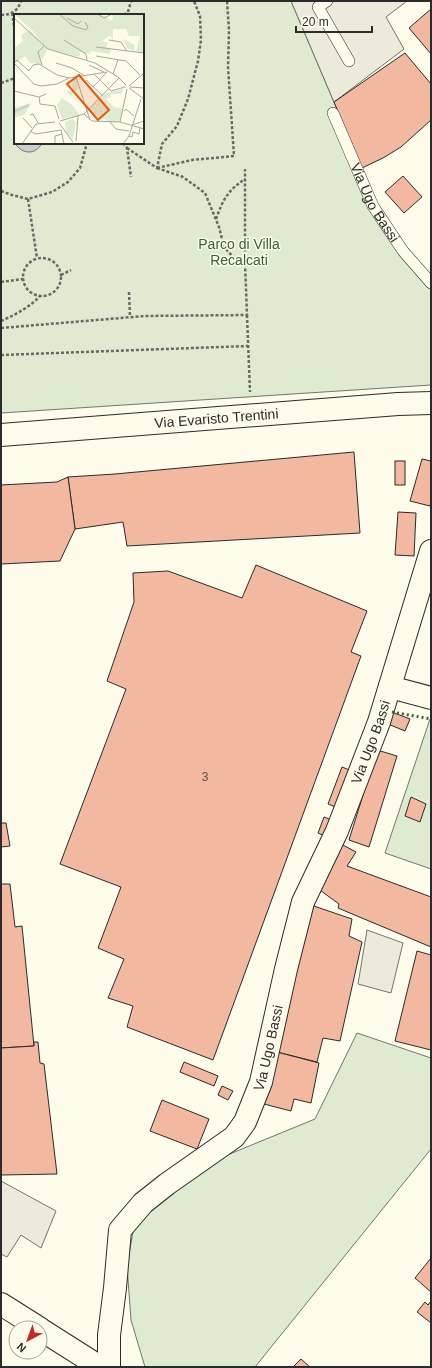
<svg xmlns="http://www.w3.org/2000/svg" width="432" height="1368" font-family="Arial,sans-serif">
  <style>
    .green { fill: #deebd1; stroke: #74746e; fill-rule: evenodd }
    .parking { fill: #eceadb; stroke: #74746e }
    .water { fill: #c7d0d0; stroke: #74746e }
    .building { fill: #f2b8a0; stroke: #2b2b2b }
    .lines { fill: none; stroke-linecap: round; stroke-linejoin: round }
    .service-casing { stroke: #2b2b2b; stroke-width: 12 }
    .minor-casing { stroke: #2b2b2b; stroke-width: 24 }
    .tertiary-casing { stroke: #2b2b2b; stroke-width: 24 }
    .path { stroke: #6a6964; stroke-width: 2.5; stroke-dasharray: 3 2; stroke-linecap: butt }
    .service { stroke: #fdfbea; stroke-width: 11 }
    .minor { stroke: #fdfbea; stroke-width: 22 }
    .tertiary { stroke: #fdfbea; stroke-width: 22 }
    .hedge { stroke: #34623c; stroke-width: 3; stroke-dasharray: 2 3; stroke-linecap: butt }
    .labels { text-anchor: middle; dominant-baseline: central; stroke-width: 3; stroke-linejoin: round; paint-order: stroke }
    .number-label { font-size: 12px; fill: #5d4e48 }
    .street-label { font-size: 14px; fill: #2b2b2b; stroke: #fdfbea }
    .park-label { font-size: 14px; fill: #34623c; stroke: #fdfbea }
    .inset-river { fill: none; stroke: #c7d0d0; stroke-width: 2 }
    .inset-road { fill: none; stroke: #a9a89e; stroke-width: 1 }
    .view { fill: #e8590c; fill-opacity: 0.15; stroke: #e8590c; stroke-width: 2 }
    .inset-edge { fill: none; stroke: #2b2b2b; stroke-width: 2 }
  </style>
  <rect width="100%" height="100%" fill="#fdfbea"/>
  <!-- green -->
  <g class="green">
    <path d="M1 1H291L387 227 431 276V385L1 413ZM15 15H143V143H15Z"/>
    <path d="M430 719H431V869L385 853Z"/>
    <path d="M357 1033 431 1058V1149L255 1367H145L131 1320 127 1266 134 1226 167 1194 220 1158 315 1119Z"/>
  </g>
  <!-- parking -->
  <g class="parking">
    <path d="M291 1H407L386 17 404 49 334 102Z"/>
    <path d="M367 930 403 943 391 993 358 984Z"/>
    <path d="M1 1181 56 1211 41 1248 21 1235 7 1257 1 1254Z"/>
  </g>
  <!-- water -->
  <path class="water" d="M15 143H42C36 155 22 155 15 143Z"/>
  <!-- building -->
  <g class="building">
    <path d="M431 9V54L409 28Z"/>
    <path d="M405 53 431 84V120L401 147 383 158 362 168 334 102Z"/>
    <path d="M403 176 422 197 404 213 385 192Z"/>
    <path d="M354 452 360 533 127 546 123 522 75 529 68 477 115 474Z"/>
    <path d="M422 459 431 461V501L430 506 410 501Z"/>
    <rect x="395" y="461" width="10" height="24"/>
    <path d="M68 477 75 529 60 561 1 564V485L57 482Z"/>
    <path d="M398 512 416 513 414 556 395 555Z"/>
    <path d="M256 565 367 611 351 652 361 656 213 1060 127 1027 133 1006 108 998 124 959 98 948 121 887 60 864 126 689 107 681 134 602 133 573 168 571 242 598Z"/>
    <path d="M392 712 410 719 405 731 388 724Z"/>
    <path d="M377 750 397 756 369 847 349 840Z"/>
    <path d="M342 767 352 771 338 808 328 804Z"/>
    <path d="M411 797 426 804 420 822 405 816Z"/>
    <path d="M324 817 334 821 327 837 318 833Z"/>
    <path d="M1 823H6L10 846 1 847Z"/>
    <path d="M341 844 356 852 347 866 431 897V947L338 908 339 904 317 888Z"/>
    <path d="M1 884H10L15 927 22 926 34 1046 1 1048Z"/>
    <path d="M305 903 352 919 349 936 362 942 340 1041 323 1038 317 1062 273 1051Z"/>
    <path d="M417 951 431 955V1050L395 1041Z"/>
    <path d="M34 1042H38L40 1063 44 1064 57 1174 1 1175V1048L34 1046Z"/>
    <path d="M273 1051 319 1063 311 1103 294 1099 291 1111 260 1103Z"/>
    <path d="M184 1062 218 1076 214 1086 180 1072Z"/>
    <path d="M222 1086 233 1091 228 1100 218 1095Z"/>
    <path d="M162 1100 209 1119 197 1149 150 1131Z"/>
    <path d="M431 1258V1292L415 1278Z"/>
    <path d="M431 1301V1323L417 1312 425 1302 428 1305Z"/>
    <path d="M301 1359 310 1367H293Z"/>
  </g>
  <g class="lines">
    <defs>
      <g id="service">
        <path d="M327 1 318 7 349 61"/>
        <path id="s1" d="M333 113 373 206 403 251 431 283"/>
      </g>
      <g id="minor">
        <path d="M390 687 431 698"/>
        <path d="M1 1304 39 1328"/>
        <path d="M40 1329 100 1367"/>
        <path id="s2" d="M109 1367V1335L115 1288 120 1230 143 1203 167 1184 234 1137 245 1122 261 1082 286 969 303 902 337 831 379 722 431 551"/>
      </g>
      <g id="tertiary">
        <path id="s3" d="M1 435 398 404 431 403"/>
      </g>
    </defs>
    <!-- service casing -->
    <use href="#service" class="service-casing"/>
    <!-- minor casing -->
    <use href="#minor" class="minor-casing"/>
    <!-- tertiary casing -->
    <use href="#tertiary" class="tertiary-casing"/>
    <!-- path -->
    <g class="path">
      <path d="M12 13 15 32"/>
      <path d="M1 15C11 15 18 11 21 1"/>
      <path d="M124 15 128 12 131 1"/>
      <path d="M1 83 15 78"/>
      <path d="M123 143 127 148 131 177"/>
      <path d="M127 148 157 168 162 144 177 126 188 99 198 61 201 40 200 16 194 1"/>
      <path d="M157 168 192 160 234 156 228 67 229 30 227 1"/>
      <path d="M157 168 183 177 205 193 219 227 224 247 236 260 245 263"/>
      <path d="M1 191 12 195 28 199 52 192 68 182 80 168 87 143"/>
      <path d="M28 199 37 258"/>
      <path d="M216 219C223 200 227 191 245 179"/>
      <circle cx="42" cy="277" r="19"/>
      <path d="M61 275 71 270"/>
      <path d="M1 282 23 279"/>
      <path d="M129 292 130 317"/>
      <path d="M247 315 250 392"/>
      <path d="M1 321C15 315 30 307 40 296"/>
      <path d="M1 328 145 316 247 315 245 263V169"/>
      <path d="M1 355 248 346"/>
    </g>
    <!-- service -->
    <use href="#service" class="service"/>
    <!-- minor -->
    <use href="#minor" class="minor"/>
    <!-- tertiary -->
    <use href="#tertiary" class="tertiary"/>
    <!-- hedge -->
    <path class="hedge" d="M392 712 431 719"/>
  </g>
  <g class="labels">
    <!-- number labels -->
    <g class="number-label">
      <text x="205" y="777">3</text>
    </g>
    <!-- street labels -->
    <g class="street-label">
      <text stroke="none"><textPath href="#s1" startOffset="99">Via Ugo Bassi</textPath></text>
      <text stroke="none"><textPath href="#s3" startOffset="216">Via Evaristo Trentini</textPath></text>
      <text stroke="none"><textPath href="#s2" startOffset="706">Via Ugo Bassi</textPath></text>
      <text stroke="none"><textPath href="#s2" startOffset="382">Via Ugo Bassi</textPath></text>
    </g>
    <!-- park labels -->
    <g class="park-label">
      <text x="239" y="244">Parco di Villa<tspan x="239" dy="16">Recalcati</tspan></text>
    </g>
  </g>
  <!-- overview -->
  <g transform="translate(14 14)">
    <rect width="130" height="130" fill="#fdfbea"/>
    <path d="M0 0H84L93 3 96 7 99 5 98 0H130V39L122 38 126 22H115L112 15H99V26L96 21 88 27 94 29 92 34 97 35 96 40 77 37 76 40 67 38 65 43 34 35 28 46 24 39 27 50 16 49 11 42 0 50V34L9 27 7 21 16 16 30 32 19 17ZM109 25 121 31 120 37 113 34ZM58 64 62 65 64 71 63 77 56 82 53 78 58 77ZM110 75 107 80H96L97 83 92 85 100 93 109 95 105 108 94 107 76 98 75 96 92 79ZM48 84 57 90 66 101 48 105 43 91ZM17 89 11 100 0 104V94ZM58 105 62 108 59 125 52 118 51 108Z" fill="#deebd1"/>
    <path class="inset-river" d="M0 98 15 91"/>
    <path class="inset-road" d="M45 0 59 12 72 16 74 13 71 8M83 0 90 4 98 0M0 4 34 35 81 49 104 63 112 71M53 4 64 10 67 7M50 26 72 40 73 46M95 26 107 28 113 37M82 33 130 39M82 42 112 47 126 61M42 49 58 54 71 62M28 51 24 38 30 32M75 51 90 58M80 60 97 77M99 60 104 46M62 63 76 106M55 64 43 70 27 72 20 70 0 49 3 46 15 57 19 51 25 50 43 61 55 64 93 58M72 66 89 82M115 72 130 59M79 73 93 58M116 73 130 74M115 74 130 85M0 77 25 83 32 80M97 77 111 73M25 83 26 90 41 92 45 105M110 97 112 95 120 102M70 100 78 107 106 108 130 115M16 101 19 100 24 109M9 104 18 114M46 107 70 100 105 64M96 108 102 115 115 117M106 108 113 75M45 109 59 128M118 111 130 107M16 117 22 120 47 116 50 130M115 122 118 123 119 118 125 120 126 113M62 127 64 102M8 130 22 110 41 108M41 130V122L48 120M109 130 115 122 127 85"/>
    <path class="view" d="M65 61 95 96 84 106 53 70Z"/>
    <rect width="130" height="130" class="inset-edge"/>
  </g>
  <!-- border -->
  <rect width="432" height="1368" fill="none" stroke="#2b2b2b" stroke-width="4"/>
  <!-- north arrow -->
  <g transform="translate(28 1340) rotate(221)"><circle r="19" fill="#fdfbea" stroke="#a9a89e"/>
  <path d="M0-3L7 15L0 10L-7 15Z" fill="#c62828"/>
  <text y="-6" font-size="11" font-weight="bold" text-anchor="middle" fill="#2b2b2b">N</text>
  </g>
  <!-- scale -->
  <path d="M296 26v6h76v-6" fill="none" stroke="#2b2b2b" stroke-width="2"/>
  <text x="302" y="26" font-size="12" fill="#2b2b2b" stroke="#fdfbea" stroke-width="3" paint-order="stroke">20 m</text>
</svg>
